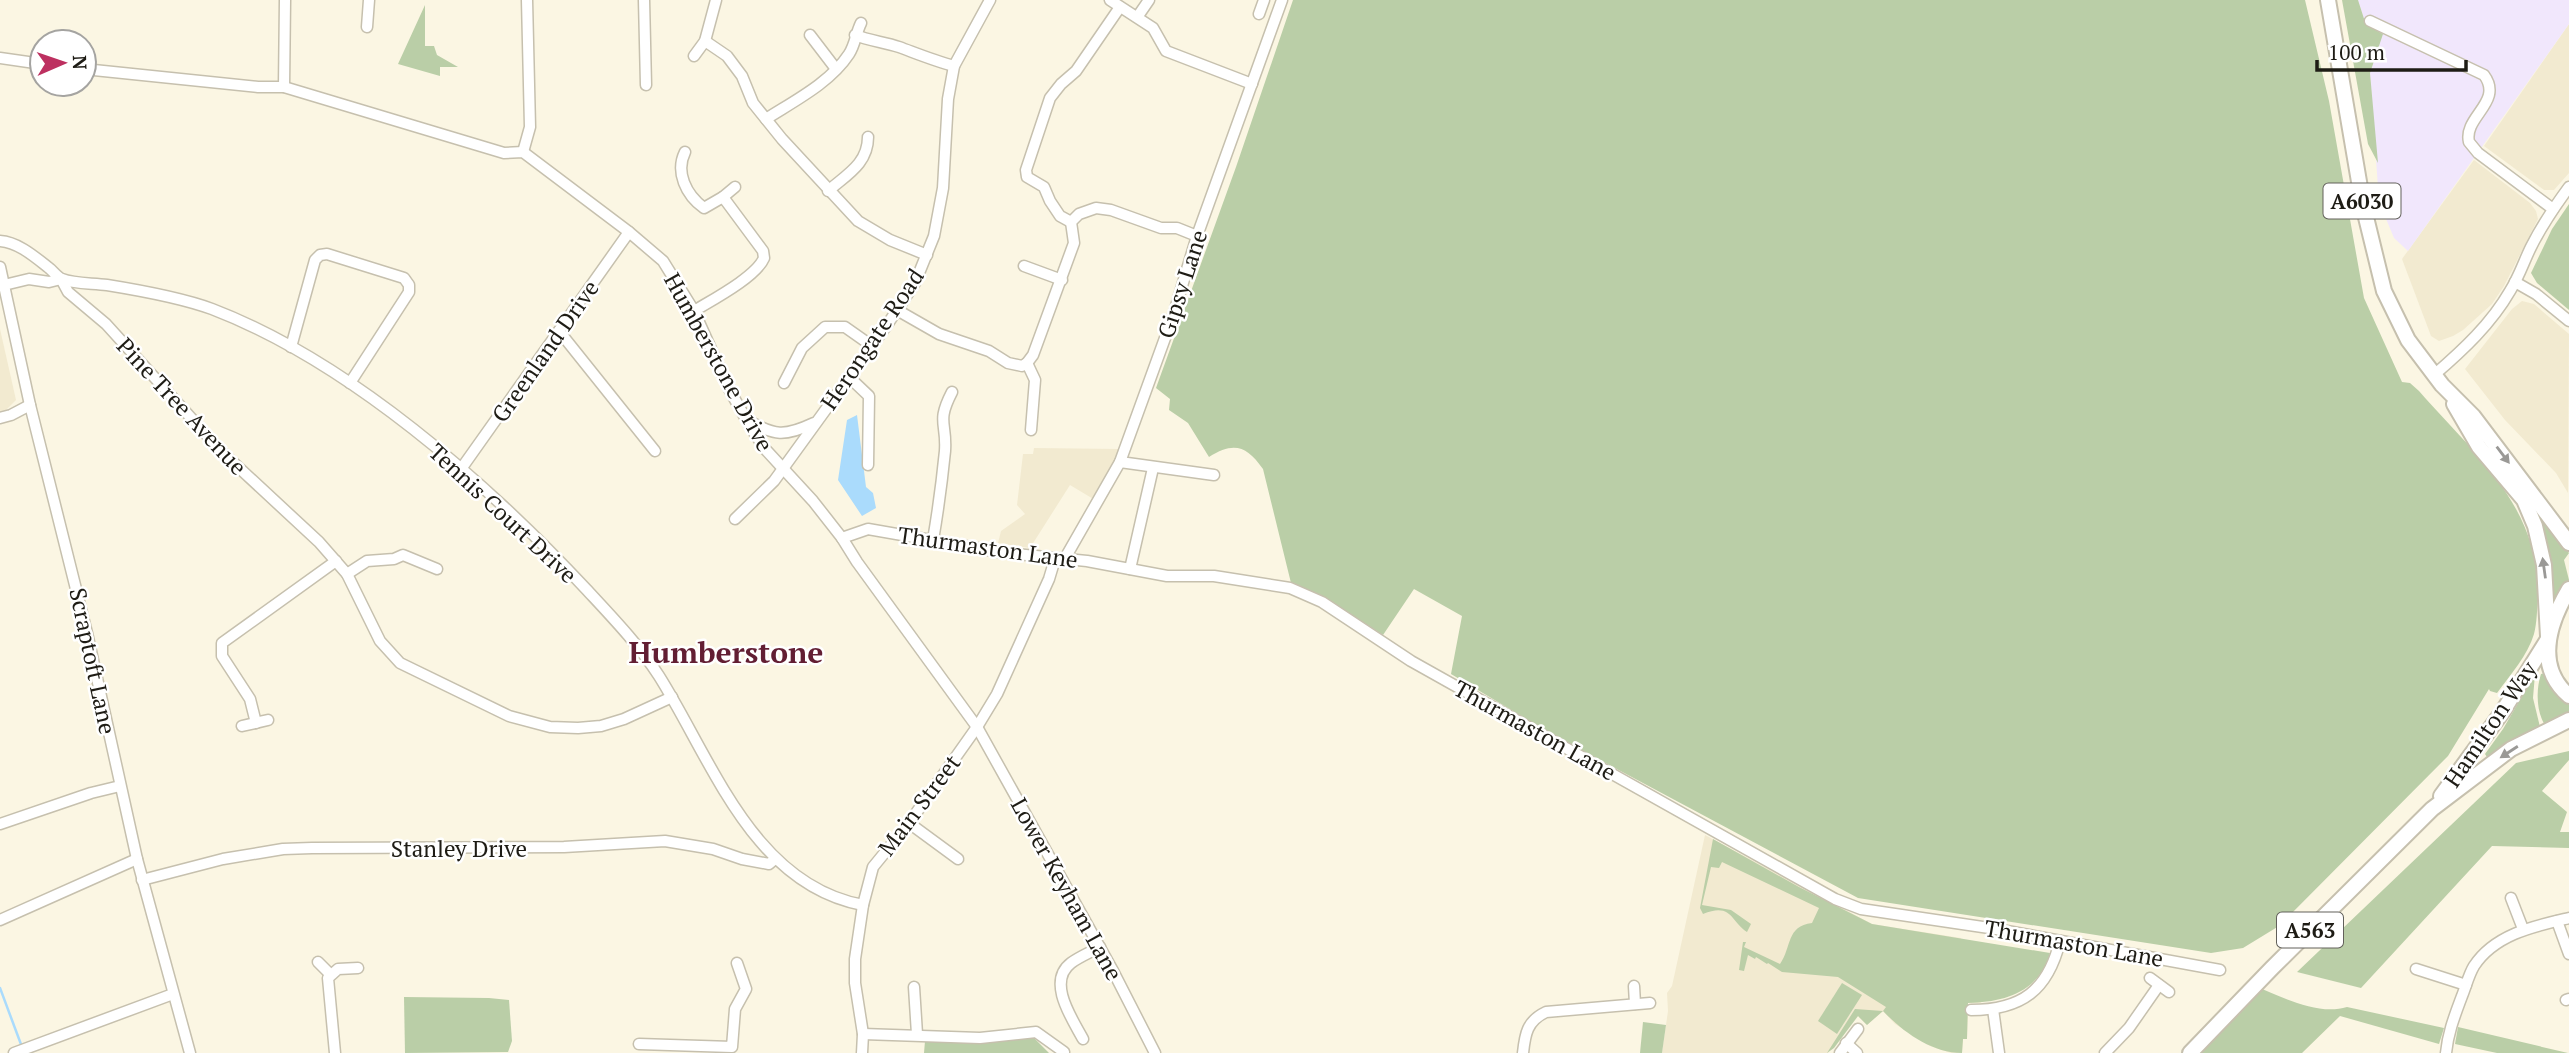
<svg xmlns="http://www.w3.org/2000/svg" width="2569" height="1053" font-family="'PT Serif',serif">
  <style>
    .built { fill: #f2ead0 }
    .industrial { fill: #f1e7fc }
    .green { fill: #bacea7 }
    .water { fill: #aadbfc }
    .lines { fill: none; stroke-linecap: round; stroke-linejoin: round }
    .stream { stroke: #aadbfc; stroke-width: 2.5 }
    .minor-casing { stroke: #c6c0ae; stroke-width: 13 }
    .highway-casing { stroke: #c6c0ae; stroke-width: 18 }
    .minor { stroke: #fff; stroke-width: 10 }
    .highway { stroke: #fff; stroke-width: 14 }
    .oneway { fill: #9a9996 }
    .labels { text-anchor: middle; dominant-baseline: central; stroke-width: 5; stroke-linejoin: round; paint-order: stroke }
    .shield { fill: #fff; stroke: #62605b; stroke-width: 2 }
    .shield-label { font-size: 21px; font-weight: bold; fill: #1e1c15 }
    .street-label { font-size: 23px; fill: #1e1c15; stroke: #fff }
    .district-label { font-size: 30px; font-weight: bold; fill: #621e33; stroke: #fff }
  </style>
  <rect width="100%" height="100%" fill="#fbf6e3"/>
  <!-- built -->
  <g class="built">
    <path d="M2569 24V173L2554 190H2544L2484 146Z"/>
    <path d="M2474 160 2530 203 2536 211 2538 219 2504 286 2492 304 2463 330 2453 336 2439 341 2431 336 2402 259Z"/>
    <path d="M2522 301 2534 304 2569 334 2568 493 2556 473 2505 420 2465 369 2512 309Z"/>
    <path d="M0 329 16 400 2 414 0 412Z"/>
    <path d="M1034 448 1120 449 1113 469 1095 500 1070 485 1030 548 998 543 1001 531 1025 514 1017 505 1023 454H1033Z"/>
    <path d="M1705 835 1872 924 1961 938 1981 1003H1968L1967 1039H1963L1962 1053H1951L1930 1046 1895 1024 1883 1011 1867 1025 1858 1016 1828 1053H1662L1668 1011 1667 993 1672 986Z"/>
  </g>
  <!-- industrial -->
  <path class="industrial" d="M2358 0H2569V24L2408 251 2394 238 2379 202 2370 73 2382 35 2366 25Z"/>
  <!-- green -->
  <g class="green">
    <path d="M1293 0H2305L2329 101 2364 298 2402 382 2410 383 2419 391C2474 454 2540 506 2538 597 2537 609 2537 623 2534 634 2528 655 2510 675 2497 693L2490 691 2489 689 2448 756 2279 926 2243 948 2211 953 1858 898 1555 736 1451 674 1462 616 1414 589 1383 635 1325 598 1291 583 1263 469C1247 446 1234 441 1209 457L1188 423 1169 410 1170 399 1156 388 1236 167Z"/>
    <path d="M2342 0H2358L2366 25 2383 34 2370 73 2378 163 2368 144Z"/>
    <path d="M425 5V46H434L437 55 458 67H440V76L398 64Z"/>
    <path d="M2569 204V310L2537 283 2531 273 2552 229Z"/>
    <path d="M2541 516 2569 553 2564 560 2569 580 2556 598H2553L2551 560 2539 518Z"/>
    <path d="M2546 673 2556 693 2569 705V714L2545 725C2536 711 2536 689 2541 674Z"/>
    <path d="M2535 674 2533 698 2540 727 2487 757 2485 754 2503 729Z"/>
    <path d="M2569 751V760L2542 791 2567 812 2560 832H2569V848L2492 846 2361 988 2297 972 2516 763Z"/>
    <path d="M1713 839 1799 887 1872 924 2050 953C2039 992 2005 1002 1968 1003L1967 1039H1963L1962 1053C1932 1053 1903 1032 1883 1011L1867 1025 1858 1016 1834 1048 1827 1053 1855 1009 1883 1011 1886 1007 1838 977 1782 972 1768 963 1767 964 1756 957 1755 959 1748 955 1744 971 1739 970 1743 942H1746L1744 947 1780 964C1792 947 1786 926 1812 923L1819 908 1722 862 1719 868 1711 867 1702 905 1731 910 1751 924 1747 932C1731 922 1732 902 1703 914L1700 908Z"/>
    <path d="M1842 983 1862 995 1837 1034 1818 1021Z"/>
    <path d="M2255 986C2282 997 2318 1016 2347 1007L2444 1028 2439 1044 2340 1016 2302 1053H2189Z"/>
    <path d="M404 997 489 998 509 1000 512 1041 508 1052 405 1053Z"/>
    <path d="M1643 1022 1666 1025 1662 1053H1640Z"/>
    <path d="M2458 1027 2568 1053H2497L2455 1044Z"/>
    <path d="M1033 1037 1049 1053H924L925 1041 987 1042Z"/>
  </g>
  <!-- water -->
  <path class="water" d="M857 415 866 487 873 493 876 508 862 516 838 480 847 420Z"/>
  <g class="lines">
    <!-- stream -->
    <path class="stream" d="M0 988 22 1047"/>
    <defs>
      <g id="minor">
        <path d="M644 0 646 85"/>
        <path d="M1110 0 1153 28 1166 51 1252 84"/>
        <path d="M1259 14 1264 0"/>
        <path d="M1138 16 1149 0"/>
        <path d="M2370 21 2484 75C2504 102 2463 117 2469 142L2478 153 2553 209"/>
        <path d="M367 27 369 0"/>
        <path d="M810 35 836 69"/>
        <path d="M855 35C870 41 885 42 899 47 918 54 935 61 954 66"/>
        <path d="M705 41 727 56 742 76 753 103 782 139 858 221 890 240 927 255"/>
        <path d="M694 56 705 41 716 0"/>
        <path d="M0 58 42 64"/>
        <path d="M84 69 258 87H284L504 153 523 152 629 232 663 261 694 311 729 389 751 428 766 450 813 501 842 538 857 562 977 727 1113 971 1155 1053"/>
        <path d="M284 87 285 0"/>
        <path d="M766 119C794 101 830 83 849 54 855 45 856 33 861 23"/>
        <path d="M523 152 530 127 527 0"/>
        <path d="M685 152C675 172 686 195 704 208L723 197 763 251 764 258C756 277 712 300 694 311"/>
        <path d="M828 191C846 175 868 164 868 137"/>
        <path d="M723 197 735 187"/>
        <path d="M1071 222 1060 216 1050 201 1044 187 1027 177 1026 170 1050 98 1061 84 1076 71 1120 7"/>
        <path d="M0 241C18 242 35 257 49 268 53 271 57 277 62 279 74 284 93 283 107 285 138 290 182 298 212 309 348 361 487 483 586 589 611 616 639 645 659 676 712 760 753 885 863 905"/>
        <path d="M1024 266 1062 280"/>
        <path d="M0 267 30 405 87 633 137 859 190 1053"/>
        <path d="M61 279 68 292 106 324 222 452 319 542 347 574 380 641 400 663 509 716 550 727 578 728 601 726 624 719 672 697"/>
        <path d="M2515 282 2536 294 2569 321"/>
        <path d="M4 285 29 279 49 282 61 279"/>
        <path d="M897 310 939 334 989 351 1008 363 1022 366 1027 363 1035 380 1031 430"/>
        <path d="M559 331 655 451"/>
        <path d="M291 347 315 260 320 255 327 254 404 278 409 285V292L350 383"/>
        <path d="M1027 363 1033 355 1074 243 1071 222 1079 214 1096 208 1111 210 1161 228H1177L1197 236"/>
        <path d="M2434 375C2463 350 2491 324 2510 291 2519 277 2524 261 2531 247 2542 225 2555 206 2569 187"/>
        <path d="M849 377 869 396 868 465"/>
        <path d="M784 383 802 348 825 327H845L872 346"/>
        <path d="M0 418 11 415 30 405"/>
        <path d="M747 420C775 436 784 437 814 423"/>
        <path d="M1120 462 1214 475"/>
        <path d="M461 469 629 232"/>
        <path d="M735 519 774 481 887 325 915 283 934 236 943 188 948 99 954 66 990 0"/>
        <path d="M842 538 868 529 1005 553 1087 561 1167 576H1214L1290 588 1322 602 1411 661 1835 899 1861 909 1996 929 2220 970"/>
        <path d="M933 540C938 511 942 481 945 451 947 422 936 423 952 392"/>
        <path d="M1064 560 1120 462 1173 316 1197 236 1282 0"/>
        <path d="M1130 569 1153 468"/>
        <path d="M347 574 367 561 394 559 403 555 437 569"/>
        <path d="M256 723 250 699 222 656V643L336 561"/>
        <path d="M242 726 268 720"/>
        <path d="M909 823 958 859"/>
        <path d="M0 824 91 793 120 786"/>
        <path d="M142 880 223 859 283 849 312 848 564 847 665 841 713 849 742 859 769 864 775 859"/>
        <path d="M2511 898 2523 929"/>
        <path d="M0 920 137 859"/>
        <path d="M2557 921 2569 954"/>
        <path d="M318 962 330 974"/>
        <path d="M2416 969 2466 985"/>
        <path d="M2150 978 2169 992"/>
        <path d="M1634 986 1635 1004"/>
        <path d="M914 987 917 1034"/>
        <path d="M2566 1000 2569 999"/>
        <path d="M1993 1009 1999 1053"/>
        <path d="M1971 1010C2022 1010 2048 990 2060 941"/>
        <path d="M863 1034 980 1038 1036 1032 1064 1052"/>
        <path d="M1083 1039C1073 1020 1046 982 1071 963 1079 957 1091 952 1100 947"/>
        <path d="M1846 1043 1857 1053"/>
        <path d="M639 1044 732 1047 735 1009 746 989 737 963"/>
        <path d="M14 1053 173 994"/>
        <path d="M335 1053 328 978 338 969 358 968"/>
        <path d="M862 1053 863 1034 855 983V959L863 905 873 867 909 823 977 727 997 694 1049 579 1055 559"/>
        <path d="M1523 1053C1525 1034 1527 1021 1546 1012L1650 1003"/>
        <path d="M1840 1053 1858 1029"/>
        <path d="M2105 1053 2129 1028 2159 985"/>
        <path d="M2446 1053C2448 1032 2455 1015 2462 996 2466 986 2469 974 2474 966 2495 934 2535 926 2569 918"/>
      </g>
      <g id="highway">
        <path d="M2328 0 2363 205 2384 291 2408 340 2442 385 2473 416 2569 543"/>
        <path d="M2454 404 2479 447 2524 500 2535 526 2544 565 2548 636"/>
        <path d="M2569 589C2549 623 2534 666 2569 696"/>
        <path d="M2441 796 2503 711 2548 639"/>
        <path d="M2190 1053 2272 968 2432 809 2511 749 2569 720"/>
      </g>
    </defs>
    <!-- minor casing -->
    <use href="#minor" class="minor-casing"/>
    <!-- highway casing -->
    <use href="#highway" class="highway-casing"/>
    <!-- minor -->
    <use href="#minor" class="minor"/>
    <!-- highway -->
    <use href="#highway" class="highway"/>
  </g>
  <!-- one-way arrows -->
  <defs><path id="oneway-solid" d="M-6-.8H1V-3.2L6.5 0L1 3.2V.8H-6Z" transform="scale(1.75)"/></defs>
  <g class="oneway">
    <use href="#oneway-solid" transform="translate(2503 455) rotate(53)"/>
    <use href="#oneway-solid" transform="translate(2544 568) rotate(-98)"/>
    <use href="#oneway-solid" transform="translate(2509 752) rotate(147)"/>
  </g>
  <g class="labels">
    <!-- shield labels -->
    <g class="shield">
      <rect x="2323.5" y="183.5" width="77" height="35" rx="5"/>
      <rect x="2277" y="912.5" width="66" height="35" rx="5"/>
    </g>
    <g class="shield-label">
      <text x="2362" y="201">A6030</text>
      <text x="2310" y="930">A563</text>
    </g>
    <!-- street labels -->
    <g class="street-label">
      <text transform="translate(1182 284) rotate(-72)">Gipsy Lane</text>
      <text transform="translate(872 339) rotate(-56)">Herongate Road</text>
      <text transform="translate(545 351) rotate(-55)">Greenland Drive</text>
      <text transform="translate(719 362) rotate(61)">Humberstone Drive</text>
      <text transform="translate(182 406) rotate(47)">Pine Tree Avenue</text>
      <text transform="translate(503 513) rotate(43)">Tennis Court Drive</text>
      <text transform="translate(988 547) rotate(8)">Thurmaston Lane</text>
      <text transform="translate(93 661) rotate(78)">Scraptoft Lane</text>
      <text transform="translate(2490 724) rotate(-56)">Hamilton Way</text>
      <text transform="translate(1535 730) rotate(29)">Thurmaston Lane</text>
      <text transform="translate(919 805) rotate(-53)">Main Street</text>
      <text x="459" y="848">Stanley Drive</text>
      <text transform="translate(1067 889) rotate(61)">Lower Keyham Lane</text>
      <text transform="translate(2074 943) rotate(10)">Thurmaston Lane</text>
    </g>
    <!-- district labels -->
    <g class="district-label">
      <text x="726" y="652">Humberstone</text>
    </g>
  </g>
  <!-- north arrow -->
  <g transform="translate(63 63) rotate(88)"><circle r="33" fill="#ffffff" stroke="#a5a4a1" stroke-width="2"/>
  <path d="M0-5L12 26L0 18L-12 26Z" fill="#bd3060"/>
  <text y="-10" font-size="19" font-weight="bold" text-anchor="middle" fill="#1e1c15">N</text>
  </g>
  <!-- scale -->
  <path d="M2317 60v10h149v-10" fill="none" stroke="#1e1c15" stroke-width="3.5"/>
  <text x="2328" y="60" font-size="21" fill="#1e1c15" stroke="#ffffff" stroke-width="5" paint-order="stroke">100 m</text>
</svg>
